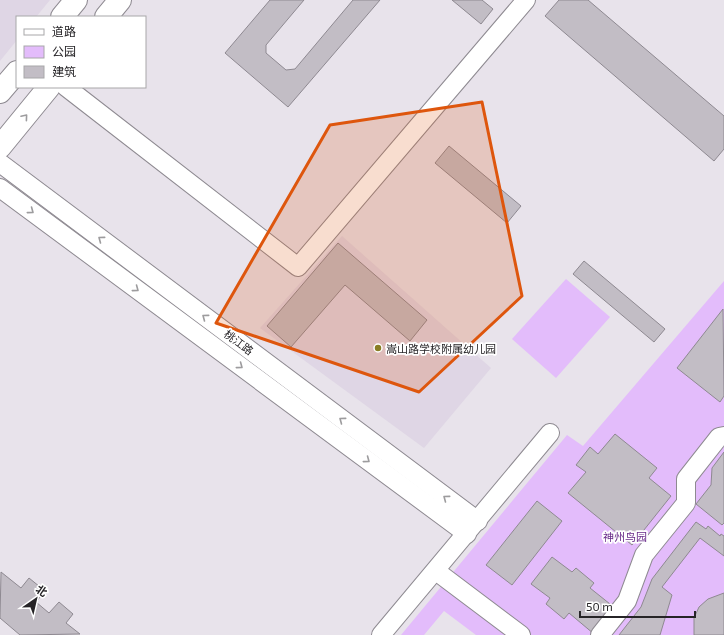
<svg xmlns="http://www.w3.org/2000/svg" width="724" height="635" font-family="'Exo 2','Noto Sans SC',sans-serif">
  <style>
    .built { fill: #dfd6e5 }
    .green { fill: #e3bcfb }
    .building { fill: #c2bdc5; stroke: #8e8991 }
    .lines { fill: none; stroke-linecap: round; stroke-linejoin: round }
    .minor-casing { stroke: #8e8a91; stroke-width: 20 }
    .major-casing { stroke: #8e8a91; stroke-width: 24 }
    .minor { stroke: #fff; stroke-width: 18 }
    .major { stroke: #fff; stroke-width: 22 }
    .oneway { stroke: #9d9c9e }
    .marked { fill: #de560d; fill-opacity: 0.2; stroke: #de560d; stroke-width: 3; stroke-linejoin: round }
    .poi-dot { fill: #897d24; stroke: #fff; stroke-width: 1.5 }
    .labels { text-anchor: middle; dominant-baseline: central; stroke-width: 3.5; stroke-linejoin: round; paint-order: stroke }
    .street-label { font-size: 11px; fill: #262427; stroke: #fff }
    .poi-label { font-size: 11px; fill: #262427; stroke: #fff; text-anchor: start }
    .park-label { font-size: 11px; fill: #682a89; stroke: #fff }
  </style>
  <rect width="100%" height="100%" fill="#e8e3eb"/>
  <!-- built -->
  <g class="built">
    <path d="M0 0H50L36 17H17V40L0 61Z"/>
    <path d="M342 236 491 368 424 448 260 328Z"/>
  </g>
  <!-- green -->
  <g class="green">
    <path d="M566 279 610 317 556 378 512 339Z"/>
    <path d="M724 281V635H476L444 611 424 635H401L567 435 583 446Z"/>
  </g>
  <!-- building -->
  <g class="building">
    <path d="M270 0H304L266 45V53L286 70 295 69 353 0H380L288 107 225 53Z"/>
    <path d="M452 0H482L493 9 481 24Z"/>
    <path d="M559 0H588L724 116V149L714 161 545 16Z"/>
    <path d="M449 146 521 206 507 223 435 163Z"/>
    <path d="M338 243 427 320 410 341 345 285 291 347 267 326Z"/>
    <path d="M584 261 665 329 654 342 573 274Z"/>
    <path d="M723 309 724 396 720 402 677 368Z"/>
    <path d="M615 434 657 468 649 478 671 496 632 545 568 493 586 472 576 465 590 447 598 454Z"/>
    <path d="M724 452V523L722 525 696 504 711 485 712 468Z"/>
    <path d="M537 501 562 521 512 585 486 565Z"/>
    <path d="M696 522 706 529 708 526 720 536 721 534 724 536V556L700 538 662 587 672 595 660 635H619L641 607 652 579Z"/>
    <path d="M552 557 572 572 576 568 594 583 590 588 615 608 594 634 569 613 564 619 546 604 550 598 531 584Z"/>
    <path d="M1 572 21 588 29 578 45 591 36 602 49 613 59 602 73 614 66 623 80 634 20 635 0 618Z"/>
    <path d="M724 593V635H694V618L699 607 708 599Z"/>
  </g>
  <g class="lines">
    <defs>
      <g id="minor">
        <path d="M66 87 298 267 526 0"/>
        <path d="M0 163 478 521"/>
        <path d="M0 188 467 534"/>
        <path d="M436 571 521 635"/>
        <path d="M381 635 550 433"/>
        <path d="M600 635 627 601 644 555 686 503V479L719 437 724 436"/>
      </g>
      <g id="major">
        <path d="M62 17 76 0"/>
        <path d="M106 17 120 0"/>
        <path d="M0 92 17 72"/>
        <path d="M0 147 49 87"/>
      </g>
    </defs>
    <!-- minor casing -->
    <use href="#minor" class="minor-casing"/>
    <!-- major casing -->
    <use href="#major" class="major-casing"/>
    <!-- minor -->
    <use href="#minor" class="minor"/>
    <!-- major -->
    <use href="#major" class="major"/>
  </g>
  <!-- one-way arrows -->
  <defs><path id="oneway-chevron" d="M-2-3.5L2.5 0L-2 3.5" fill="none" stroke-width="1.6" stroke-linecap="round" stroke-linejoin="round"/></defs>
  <g class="oneway">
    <use href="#oneway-chevron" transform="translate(25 117) rotate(-50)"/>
    <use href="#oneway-chevron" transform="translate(31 211) rotate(37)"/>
    <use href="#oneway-chevron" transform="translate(101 239) rotate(-143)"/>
    <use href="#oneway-chevron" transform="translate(136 289) rotate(37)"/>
    <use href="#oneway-chevron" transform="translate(205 317) rotate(-143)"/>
    <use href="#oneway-chevron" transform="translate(240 366) rotate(37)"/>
    <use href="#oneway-chevron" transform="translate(342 420) rotate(-143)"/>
    <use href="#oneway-chevron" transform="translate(367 460) rotate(37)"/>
    <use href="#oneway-chevron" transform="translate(446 498) rotate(-143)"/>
  </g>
  <!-- marked area -->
  <path class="marked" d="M482 102 522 296 419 392 216 323 330 125Z"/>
  <!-- markers -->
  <circle class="poi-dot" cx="378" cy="348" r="4"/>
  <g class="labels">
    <!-- street labels -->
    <g class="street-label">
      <text transform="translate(239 342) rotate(37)">桃江路</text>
    </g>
    <!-- poi labels -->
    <g class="poi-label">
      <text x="386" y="348">嵩山路学校附属幼儿园</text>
    </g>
    <!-- park labels -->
    <g class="park-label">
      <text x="625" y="536">神州鸟园</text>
    </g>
  </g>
  <!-- legend -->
  <rect x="16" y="16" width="130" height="72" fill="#ffffff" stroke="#a8a7a9"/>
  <rect x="24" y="29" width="20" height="6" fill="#ffffff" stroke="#a8a7a9"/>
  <text x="52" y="36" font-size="12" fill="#262427">道路</text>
  <rect x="24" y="46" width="20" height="12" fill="#e3bcfb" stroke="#a8a7a9"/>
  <text x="52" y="56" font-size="12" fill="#262427">公园</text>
  <rect x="24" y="66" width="20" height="12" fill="#c2bdc5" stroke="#a8a7a9"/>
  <text x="52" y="76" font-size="12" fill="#262427">建筑</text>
  <!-- north arrow -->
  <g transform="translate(36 599) rotate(34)" stroke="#ffffff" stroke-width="3" paint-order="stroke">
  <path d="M0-3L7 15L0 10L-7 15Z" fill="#262427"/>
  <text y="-6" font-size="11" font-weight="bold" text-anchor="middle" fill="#262427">北</text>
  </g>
  <!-- scale -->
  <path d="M580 611v6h115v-6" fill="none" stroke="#262427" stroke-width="2"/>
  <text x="586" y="611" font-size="12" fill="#262427" stroke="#ffffff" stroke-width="3" paint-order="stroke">50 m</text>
</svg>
